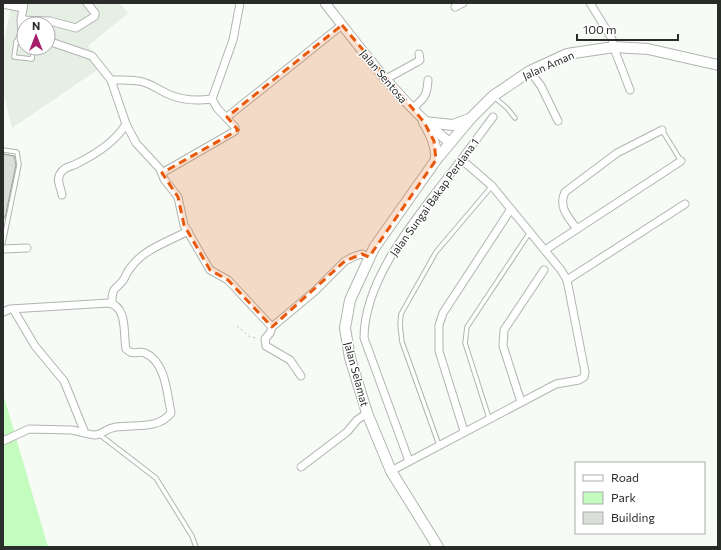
<svg xmlns="http://www.w3.org/2000/svg" width="721" height="550" font-family="Commissioner,sans-serif">
  <style>
    .built { fill: #e5efe3; fill-rule: evenodd }
    .green { fill: #c4fbbf }
    .building { fill: #dadfd9; stroke: #969b96 }
    .lines { fill: none; stroke-linecap: round; stroke-linejoin: round }
    .service-casing { stroke: #b0b5b0; stroke-width: 5.5 }
    .minor-casing { stroke: #b0b5b0; stroke-width: 9 }
    .tertiary-casing { stroke: #b0b5b0; stroke-width: 11 }
    .secondary-casing { stroke: #b0b5b0; stroke-width: 12 }
    .path { stroke: #b6bab6; stroke-width: 1; stroke-dasharray: 2 3; stroke-linecap: butt }
    .service { stroke: #fff; stroke-width: 3.5 }
    .minor { stroke: #fff; stroke-width: 7 }
    .tertiary { stroke: #fff; stroke-width: 9 }
    .secondary { stroke: #fff; stroke-width: 10 }
    .marked { fill: #e8590c; fill-opacity: 0.2; stroke: #e8590c; stroke-width: 3; stroke-dasharray: 8 5; stroke-linejoin: round }
    .labels { text-anchor: middle; dominant-baseline: central; stroke-width: 3; stroke-linejoin: round; paint-order: stroke }
    .street-label { font-size: 11px; fill: #2a2c2a; stroke: #fff }
  </style>
  <rect width="100%" height="100%" fill="#f6fbf5"/>
  <!-- built -->
  <path class="built" d="M12 3H119L128 13 88 46 103 66 12 128 3 90V45ZM24 24H48V48H24Z"/>
  <!-- green -->
  <path class="green" d="M3 397H4L48 547H3Z"/>
  <!-- building -->
  <path class="building" d="M3 154 14 156 16 165 5 218H3Z"/>
  <g class="lines">
    <defs>
      <g id="service">
        <path d="M22 31 16 42 14 57 32 59 34 48"/>
        <path d="M16 42 24 44"/>
        <path d="M494 97 507 108 515 118"/>
        <path d="M662 130 681 161"/>
        <path d="M3 150 17 152 19 165 3 243"/>
        <path d="M489 418 465 343 467 327 530 232"/>
        <path d="M100 435 156 478 192 536 196 547"/>
        <path d="M439 445 402 342 400 325 401 314 436 252 492 186"/>
      </g>
      <g id="minor">
        <path d="M590 3 612 39 615 51 630 90"/>
        <path d="M3 4 23 8"/>
        <path d="M455 7 463 3"/>
        <path d="M21 20 50 21 76 28 95 16V13L87 3"/>
        <path d="M24 33 22 31 21 20 24 3"/>
        <path d="M48 41 92 56 111 80 126 124 136 143 160 169 164 179 178 197 184 225 210 270 228 280 272 327 315 291 345 261 355 256 362 254 369 257"/>
        <path d="M530 71 541 86 558 121"/>
        <path d="M386 79 417 62 420 60 419 54"/>
        <path d="M111 80C121 80 133 79 143 82 153 85 159 90 168 94 181 100 198 101 212 99"/>
        <path d="M412 109C424 98 427 97 428 80"/>
        <path d="M227 117 342 25"/>
        <path d="M162 173 235 131V127L217 108 212 99 233 40 240 3"/>
        <path d="M62 195C61 188 56 180 60 174 64 166 72 167 78 163 96 154 116 141 126 124"/>
        <path d="M577 229C568 217 558 207 565 192L617 153 662 130"/>
        <path d="M3 249 27 248"/>
        <path d="M545 250 681 161"/>
        <path d="M567 280 685 204"/>
        <path d="M112 303C112 285 116 291 124 279 126 275 128 270 132 266 144 249 170 241 188 231"/>
        <path d="M3 312 10 309 109 303C128 307 123 334 126 349L130 352C135 354 140 351 145 353 166 362 167 394 171 413 158 430 134 424 116 427 101 429 103 439 85 433L64 381 35 346 13 309"/>
        <path d="M272 327 270 333 265 339 266 346 290 360 301 376"/>
        <path d="M521 402 503 346 504 330 544 270"/>
        <path d="M464 431 439 351V325L443 313 511 209"/>
        <path d="M3 441 29 429 72 430 85 433"/>
        <path d="M409 461 364 338C364 280 414 221 447 178 463 158 478 137 493 117"/>
        <path d="M301 467 347 432 357 420 367 413"/>
        <path d="M391 471 556 384 579 380 584 377 585 372 567 280 561 270 492 186 462 160"/>
      </g>
      <path id="tertiary" d="M325 3C364 53 401 103 450 143"/>
      <g id="secondary">
        <path d="M424 122 453 125 469 119"/>
        <path d="M424 122C431 134 437 146 436 160"/>
        <path d="M438 547 391 471 367 413 350 358 345 328 350 300 374 248 436 160 471 118 493 96 530 71 567 54 614 47 648 49 718 65"/>
      </g>
    </defs>
    <!-- service casing -->
    <use href="#service" class="service-casing"/>
    <!-- minor casing -->
    <use href="#minor" class="minor-casing"/>
    <!-- tertiary casing -->
    <use href="#tertiary" class="tertiary-casing"/>
    <!-- secondary casing -->
    <use href="#secondary" class="secondary-casing"/>
    <!-- path -->
    <path class="path" d="M237 326 250 337 258 338"/>
    <!-- service -->
    <use href="#service" class="service"/>
    <!-- minor -->
    <use href="#minor" class="minor"/>
    <!-- tertiary -->
    <use href="#tertiary" class="tertiary"/>
    <!-- secondary -->
    <use href="#secondary" class="secondary"/>
  </g>
  <!-- marked area -->
  <path class="marked" d="M342 25 424 122 434 141 436 160 369 257 362 254 345 261 272 327 228 280 210 270 184 225 178 197 162 173 238 130 227 117Z"/>
  <g class="labels">
    <!-- street labels -->
    <g class="street-label">
      <text transform="translate(548 65) rotate(-24)">Jalan Aman</text>
      <text transform="translate(384 76) rotate(50)">Jalan Sentosa</text>
      <text transform="translate(434 197) rotate(-54)">Jalan Sungai Bakap Perdana 1</text>
      <text transform="translate(357 374) rotate(75)">Jalan Selamat</text>
    </g>
  </g>
  <!-- border -->
  <rect width="721" height="550" fill="none" stroke="#2a2c2a" stroke-width="8"/>
  <!-- legend -->
  <rect x="575" y="462" width="130" height="72" fill="#ffffff" stroke="#aaabaa"/>
  <rect x="583" y="475" width="20" height="6" fill="#ffffff" stroke="#aaabaa"/>
  <text x="611" y="482" font-size="12" fill="#2a2c2a">Road</text>
  <rect x="583" y="492" width="20" height="12" fill="#c4fbbf" stroke="#aaabaa"/>
  <text x="611" y="502" font-size="12" fill="#2a2c2a">Park</text>
  <rect x="583" y="512" width="20" height="12" fill="#dadfd9" stroke="#aaabaa"/>
  <text x="611" y="522" font-size="12" fill="#2a2c2a">Building</text>
  <!-- north arrow -->
  <g transform="translate(36 36)"><circle r="19" fill="#ffffff" stroke="#aaabaa"/>
  <path d="M0-3L7 15L0 10L-7 15Z" fill="#a41d68"/>
  <text y="-6" font-size="11" font-weight="bold" text-anchor="middle" fill="#2a2c2a">N</text>
  </g>
  <!-- scale -->
  <path d="M577 34v6h101v-6" fill="none" stroke="#2a2c2a" stroke-width="2"/>
  <text x="583" y="34" font-size="12" fill="#2a2c2a" stroke="#ffffff" stroke-width="3" paint-order="stroke">100 m</text>
</svg>
